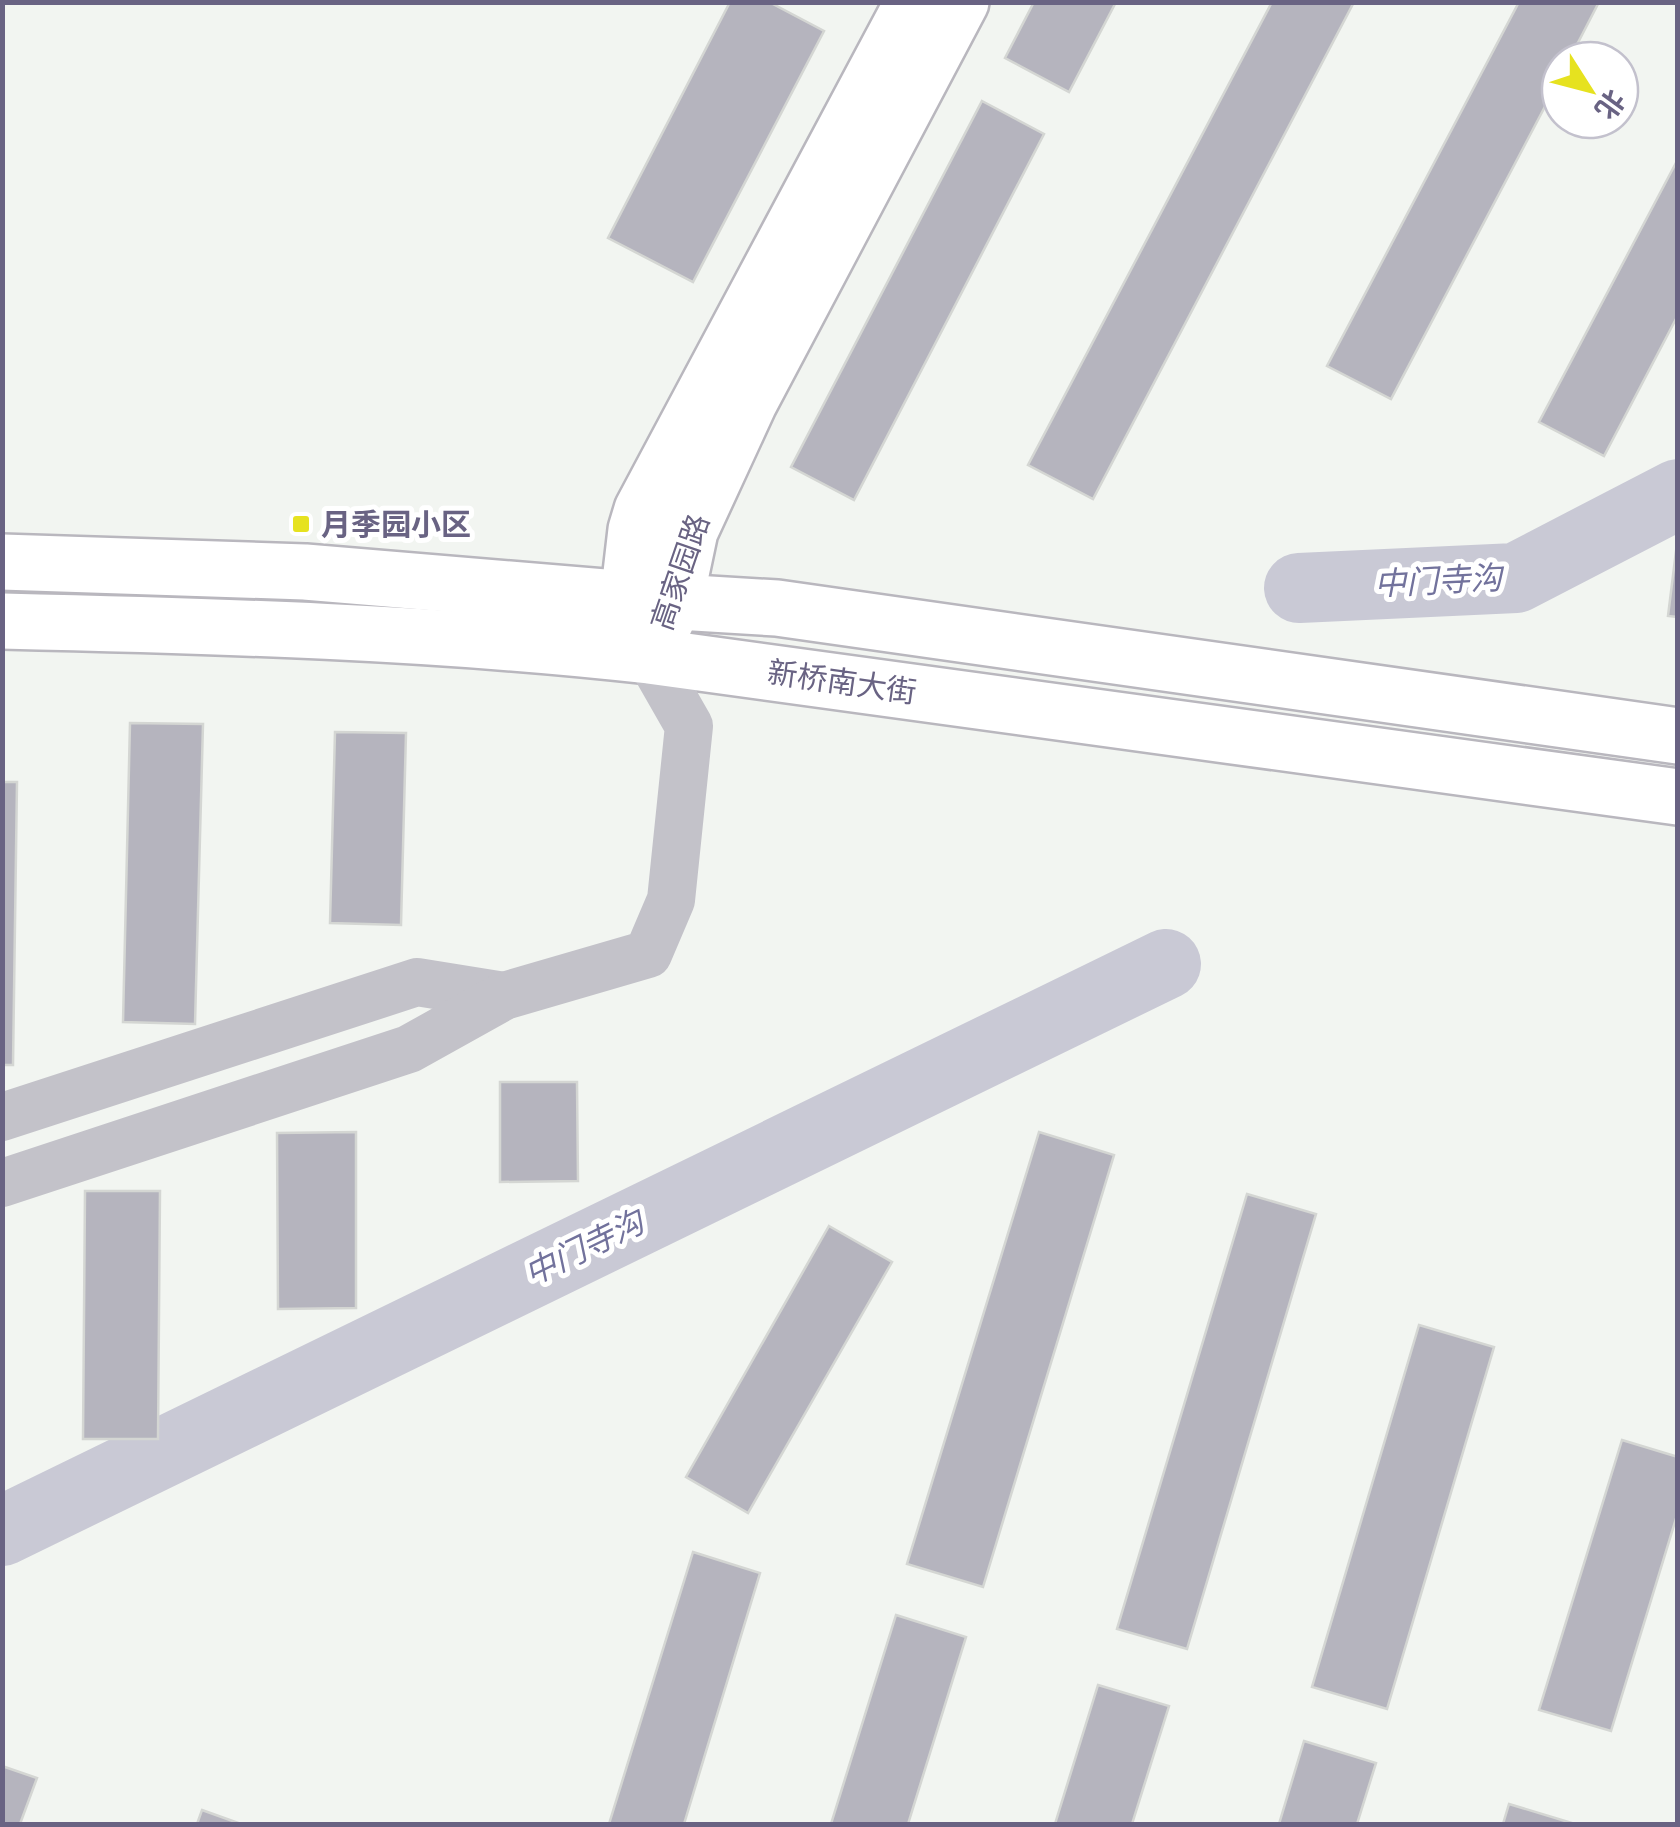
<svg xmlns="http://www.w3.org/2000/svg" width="1680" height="1827" font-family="'DM Sans','Noto Sans SC',sans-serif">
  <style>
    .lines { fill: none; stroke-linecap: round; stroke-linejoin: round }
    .river { stroke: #c9c9d5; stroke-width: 70 }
    .building { fill: #b5b4be; stroke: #d4d6d3; stroke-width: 2.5 }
    .major-casing { stroke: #b9b7be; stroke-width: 60 }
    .minor { stroke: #c3c2c9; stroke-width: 48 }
    .major { stroke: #fff; stroke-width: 55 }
    .poi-dot { fill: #e6e21f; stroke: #fff; stroke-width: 4 }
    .labels { text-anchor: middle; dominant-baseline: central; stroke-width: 10; stroke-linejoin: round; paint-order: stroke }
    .poi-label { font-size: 30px; font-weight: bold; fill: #696383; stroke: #fff; text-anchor: start }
    .street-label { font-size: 30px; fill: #696383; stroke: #fff }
    .water-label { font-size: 32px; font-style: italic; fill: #72729c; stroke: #fff }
  </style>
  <rect width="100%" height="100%" fill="#f2f5f1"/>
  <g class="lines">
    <!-- river -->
    <g class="river">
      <path d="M1299 588 1516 578 1678 494"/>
      <path d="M2 1531 1166 964"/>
    </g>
  </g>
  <!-- building -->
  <g class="building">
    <path d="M730 2H769L824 31 693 282 608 238Z"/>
    <path d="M1034 2H1116L1069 92 1005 58Z"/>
    <path d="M1272 2H1354L1093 499 1028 465Z"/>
    <path d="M1519 2H1599L1569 60H1560V78L1391 399 1327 366Z"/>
    <path d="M982 101 1044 134 854 500 791 467Z"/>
    <path d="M1678 159V315L1604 456 1539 422Z"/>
    <path d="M1677 543H1678V617L1668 616Z"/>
    <path d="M130 723 203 724 195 1024 123 1022Z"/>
    <path d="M335 732 406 733 401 925 330 923Z"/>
    <path d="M2 782H17L13 1065H2Z"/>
    <path d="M500 1082H577L578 1181 500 1182Z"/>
    <path d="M356 1132V1308L278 1309 277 1133Z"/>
    <path d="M1039 1132 1114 1155 983 1587 907 1564Z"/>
    <path d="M85 1191H160L158 1439H83Z"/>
    <path d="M1247 1194 1316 1214 1187 1649 1117 1629Z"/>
    <path d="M829 1226 892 1262 748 1513 686 1477Z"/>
    <path d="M1419 1325 1494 1347 1387 1709 1312 1687Z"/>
    <path d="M1622 1440 1678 1457V1512L1611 1731 1539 1710Z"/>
    <path d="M693 1552 760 1573 684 1824H609Z"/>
    <path d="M896 1615 966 1637 908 1824H831Z"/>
    <path d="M1098 1685 1169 1706 1132 1824H1055Z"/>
    <path d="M1304 1741 1376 1763 1357 1824H1279Z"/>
    <path d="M2 1766 37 1778 20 1824H2Z"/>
    <path d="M1509 1804 1575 1824H1503Z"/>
    <path d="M202 1810 241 1824H197Z"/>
  </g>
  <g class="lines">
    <defs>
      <g id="major">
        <path d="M2 562 305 572 628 599 777 608 1678 736"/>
        <path d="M2 621C218 626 435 632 649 656L1678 797"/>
        <path d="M641 634 628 599 636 530 642 510 913 2"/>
        <path d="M659 635 675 602 690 531 749 403 961 2"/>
      </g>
    </defs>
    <!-- major casing -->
    <use href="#major" class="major-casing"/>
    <!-- minor -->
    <g class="minor">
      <path d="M2 1117 417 982 504 996"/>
      <path d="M2 1183 409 1049 504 996 648 954 671 900 689 726 649 656"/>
    </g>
    <!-- major -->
    <use href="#major" class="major"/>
  </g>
  <!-- markers -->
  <rect class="poi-dot" x="291" y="514" width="20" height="20" rx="5"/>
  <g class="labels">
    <!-- poi labels -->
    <g class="poi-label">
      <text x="321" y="524">月季园小区</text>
    </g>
    <!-- street labels -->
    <g class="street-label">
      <text transform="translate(680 572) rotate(-71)">高家园路</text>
      <text transform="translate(842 682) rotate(8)">新桥南大街</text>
    </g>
    <!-- water labels -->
    <g class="water-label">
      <text transform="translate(1438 581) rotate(-3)">中门寺沟</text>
      <text transform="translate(584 1248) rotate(-26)">中门寺沟</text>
    </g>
  </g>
  <!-- border -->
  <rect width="1680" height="1827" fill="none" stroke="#696383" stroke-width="10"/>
  <!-- north arrow -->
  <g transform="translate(1590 90) rotate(126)"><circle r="48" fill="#ffffff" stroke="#c3c1cd" stroke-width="2.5"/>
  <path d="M0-8L18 38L0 25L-18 38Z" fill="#e6e21f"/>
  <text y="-15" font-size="28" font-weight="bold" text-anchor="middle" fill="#696383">北</text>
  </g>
</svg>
